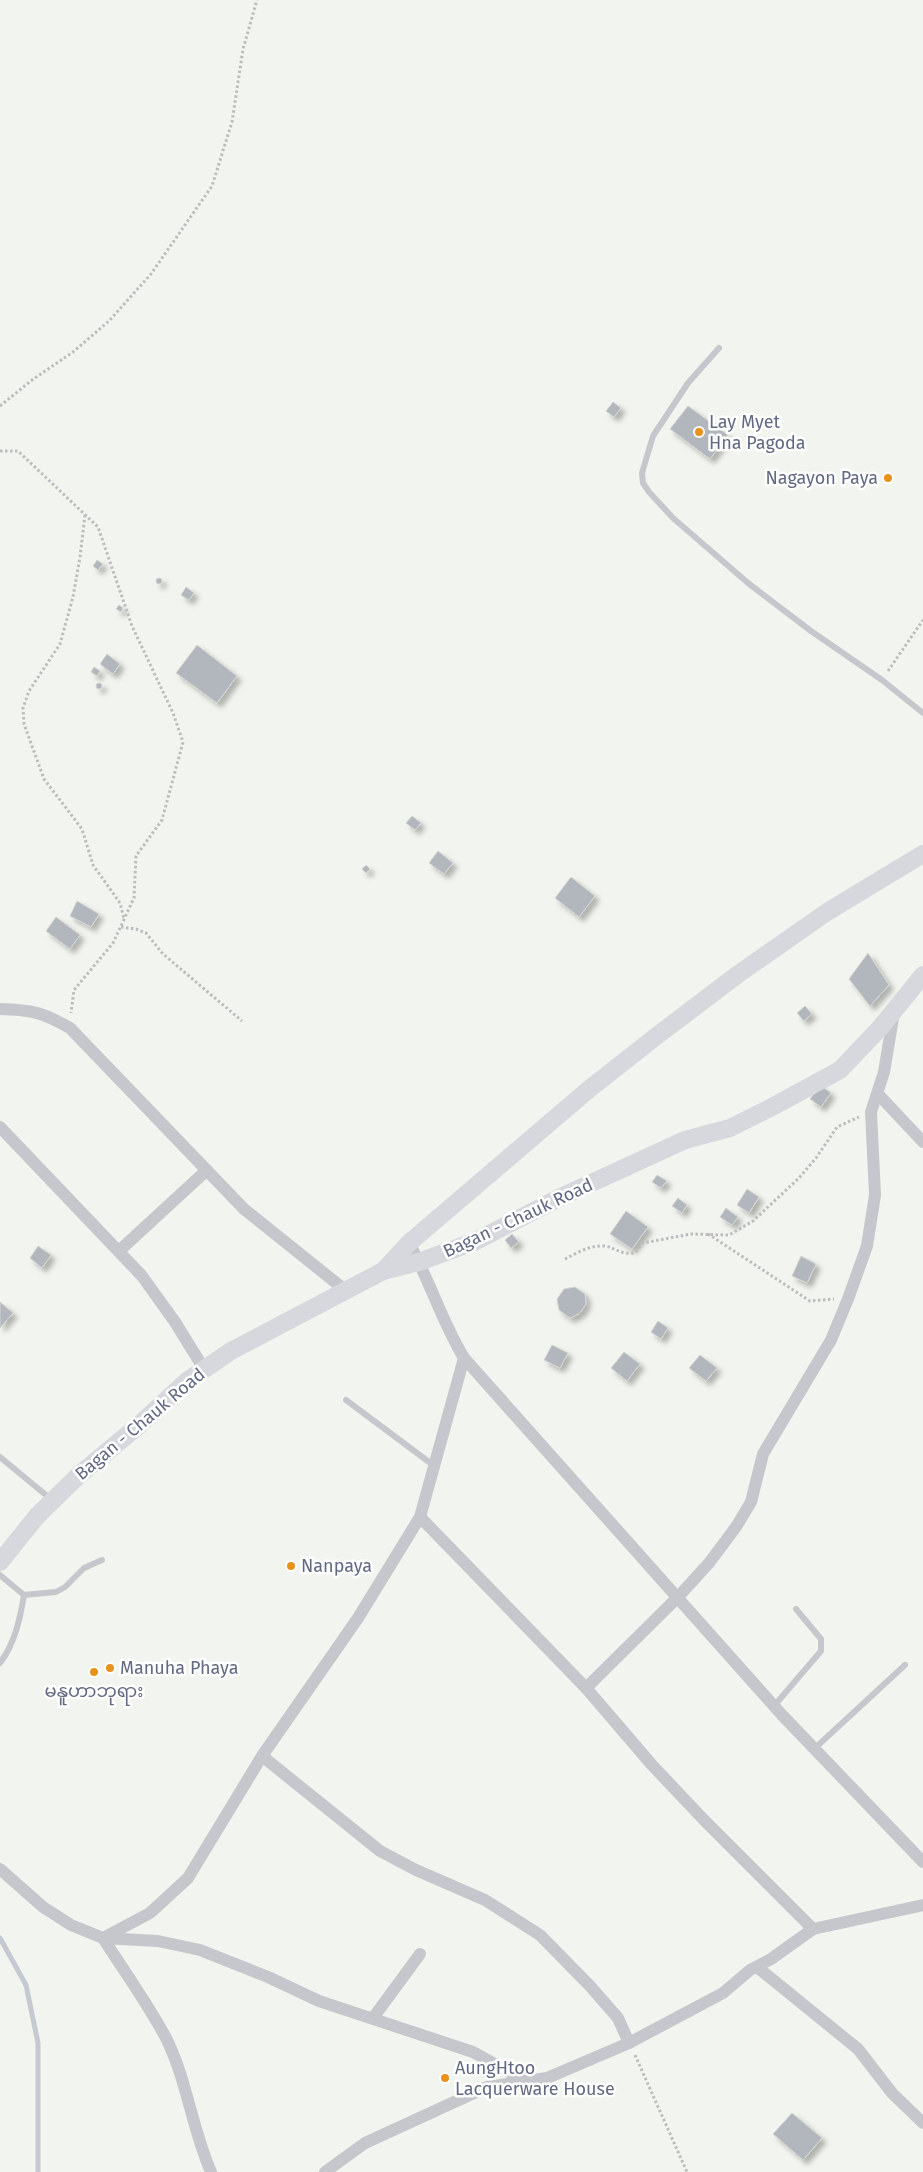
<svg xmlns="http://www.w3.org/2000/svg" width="923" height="2172" font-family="'Fira Sans','Noto Sans Myanmar',sans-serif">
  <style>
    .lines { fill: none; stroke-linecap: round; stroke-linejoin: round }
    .stream { stroke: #c5c9d2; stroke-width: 5 }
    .building { fill: #b2b6bd; stroke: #d4d5d2; filter: url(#shadow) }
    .path { stroke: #bdbdc0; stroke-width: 3; stroke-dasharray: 2.5 2.5; stroke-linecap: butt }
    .service { stroke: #c6c7cc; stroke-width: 6 }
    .minor { stroke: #c6c7cc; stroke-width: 12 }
    .secondary { stroke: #d6d8de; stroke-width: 18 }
    .poi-dot { fill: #e9921b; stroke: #fff; stroke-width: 2 }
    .labels { text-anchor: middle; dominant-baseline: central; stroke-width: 5; stroke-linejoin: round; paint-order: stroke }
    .poi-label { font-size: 18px; fill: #626982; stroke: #fff; text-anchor: start }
    .street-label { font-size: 18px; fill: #626982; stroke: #fff }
  </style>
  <defs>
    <filter id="shadow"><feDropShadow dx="4.5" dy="4.5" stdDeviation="2.5" flood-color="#0004"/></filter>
  </defs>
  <rect width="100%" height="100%" fill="#f2f4ef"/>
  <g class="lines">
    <!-- stream -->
    <path class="stream" d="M0 1938 26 1985 38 2043V2172"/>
  </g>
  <!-- building -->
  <g class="building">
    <path d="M613 402 621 408 614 417 606 411Z"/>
    <path d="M688 406 728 435 710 459 670 429Z"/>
    <path d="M97 560 103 564 98 570 93 566Z"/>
    <circle cx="159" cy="581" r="3"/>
    <path d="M186 587 194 593 189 600 181 595Z"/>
    <path d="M119 605 123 608 121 612 116 609Z"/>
    <path d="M197 645 237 676 217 703 176 673Z"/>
    <path d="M107 654 120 664 113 674 100 664Z"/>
    <path d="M94 667 100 671 97 676 91 672Z"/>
    <circle cx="99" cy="686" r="3"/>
    <path d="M412 816 421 823 415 830 406 823Z"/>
    <path d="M438 851 453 863 444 874 429 863Z"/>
    <path d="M366 865 370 869 366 873 362 869Z"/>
    <path d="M571 877 595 896 579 917 555 898Z"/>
    <path d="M77 901 99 914 91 927 70 916Z"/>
    <path d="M56 917 80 935 70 949 46 931Z"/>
    <path d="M868 953 889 985 870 1006 849 979Z"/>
    <path d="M805 1006 812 1014 804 1021 797 1013Z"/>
    <path d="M820 1085 831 1093 821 1107 810 1099Z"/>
    <path d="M657 1175 667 1181 661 1188 652 1182Z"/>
    <path d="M747 1189 759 1197 749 1213 737 1205Z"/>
    <path d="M678 1198 687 1205 682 1213 672 1206Z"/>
    <path d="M726 1208 738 1217 732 1225 720 1217Z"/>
    <path d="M626 1211 648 1227 632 1249 610 1234Z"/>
    <path d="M512 1234 519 1242 511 1248 505 1240Z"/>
    <path d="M38 1246 51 1255 42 1268 30 1258Z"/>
    <path d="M801 1256 816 1264 807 1283 792 1276Z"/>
    <path d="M575 1287 585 1294 586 1304 580 1313 570 1318 559 1310 557 1299 564 1289Z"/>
    <path d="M0 1302 13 1313 0 1328Z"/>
    <path d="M658 1321 668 1328 661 1339 651 1332Z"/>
    <path d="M552 1345 568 1353 560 1368 544 1360Z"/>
    <path d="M624 1352 640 1364 627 1381 611 1368Z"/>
    <path d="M700 1355 717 1368 706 1381 689 1368Z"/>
    <path d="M792 2113 822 2138 803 2160 773 2134Z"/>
  </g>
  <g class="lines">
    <!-- path -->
    <g class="path">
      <path d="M0 406 32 380 73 352 109 321 151 274 212 186 232 122 243 49 257 0"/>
      <path d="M0 451H18L98 527 132 626 173 713 183 742 162 820 136 856 134 898 113 943 74 990 71 1013"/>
      <path d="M85 515 80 557 73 597 60 644 29 691 23 708 24 724 44 779 82 829 93 865 120 903 124 919"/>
      <path d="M888 671 923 620"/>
      <path d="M121 927 136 929 146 933 163 954 242 1021"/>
      <path d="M708 1234 810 1301 834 1299"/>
      <path d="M565 1259C577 1253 590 1245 604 1246 615 1247 619 1255 635 1253L643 1243 691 1234 729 1235 753 1221 799 1178 816 1158 837 1127 859 1117"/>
      <path d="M635 2055 687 2172"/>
    </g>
    <!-- service -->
    <g class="service">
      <path d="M719 348 688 383 653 436 642 473 643 483 649 492 673 518 748 583 811 631 882 680 923 713"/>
      <path d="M346 1400 433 1465"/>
      <path d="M0 1457 52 1500"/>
      <path d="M0 1575 24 1595 56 1592 65 1587 84 1568 102 1560"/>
      <path d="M0 1663C15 1643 20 1619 24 1595"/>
      <path d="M774 1706 821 1651V1639L796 1609"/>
      <path d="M814 1749 905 1665"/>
    </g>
    <!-- minor -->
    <g class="minor">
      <path d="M0 1009C32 1010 42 1012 70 1028L244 1209 345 1290"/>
      <path d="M878 1094 923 1142"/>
      <path d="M0 1127 142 1276 175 1322 204 1369"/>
      <path d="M409 1243C430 1281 442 1322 464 1358L782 1715 923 1862"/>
      <path d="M119 1251 207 1170"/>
      <path d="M420 1517 586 1688 652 1765 704 1820 813 1929"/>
      <path d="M586 1688 678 1597 709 1563 736 1527 751 1502 763 1454 831 1340 848 1299 867 1246 875 1195 871 1112 884 1072 894 1012"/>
      <path d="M262 1756 380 1851 416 1870 485 1900 540 1935 590 1986 618 2018 629 2043"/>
      <path d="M0 1869 43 1907 71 1925 103 1938 158 1941 200 1950 268 1977 319 2001 473 2052 525 2081"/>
      <path d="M103 1938 150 1913 188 1878 262 1756 358 1618 420 1517 464 1358"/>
      <path d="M103 1938C124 1971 148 2004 166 2038 187 2080 192 2129 211 2172"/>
      <path d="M757 1967 858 2049 892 2093 923 2123"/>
      <path d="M373 2018 420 1954"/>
      <path d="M325 2172 365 2143 487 2087 547 2078 629 2043 723 1993 750 1970 771 1959 813 1929 923 1905"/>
    </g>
    <!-- secondary -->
    <g class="secondary">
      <path d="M383 1271 409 1243 588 1090 654 1038 737 975 827 912 923 854"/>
      <path d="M0 1562 37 1516 79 1475 138 1426 187 1381 231 1351 383 1271 419 1262 476 1241 561 1197 685 1140 730 1128 772 1107 840 1070 880 1028 923 975"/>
    </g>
  </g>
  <!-- markers -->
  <g class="poi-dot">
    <circle cx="699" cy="432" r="5"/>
    <circle cx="888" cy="478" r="5"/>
    <circle cx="291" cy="1566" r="5"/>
    <circle cx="110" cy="1668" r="5"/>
    <circle cx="94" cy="1672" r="5"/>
    <circle cx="445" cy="2078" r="5"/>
  </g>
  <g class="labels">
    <!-- poi labels -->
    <g class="poi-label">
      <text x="709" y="422">Lay Myet<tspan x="709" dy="21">Hna Pagoda</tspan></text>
      <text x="878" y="478" text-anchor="end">Nagayon Paya</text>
      <text x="301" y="1566">Nanpaya</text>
      <text x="120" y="1668">Manuha Phaya</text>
      <text x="94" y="1691" text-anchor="middle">မနူဟာဘုရား</text>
      <text x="455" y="2068">AungHtoo<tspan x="455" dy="21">Lacquerware House</tspan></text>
    </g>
    <!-- street labels -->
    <g class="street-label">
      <text transform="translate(518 1218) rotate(-25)">Bagan - Chauk Road</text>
      <text transform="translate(140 1424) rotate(-40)">Bagan - Chauk Road</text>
    </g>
  </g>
</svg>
